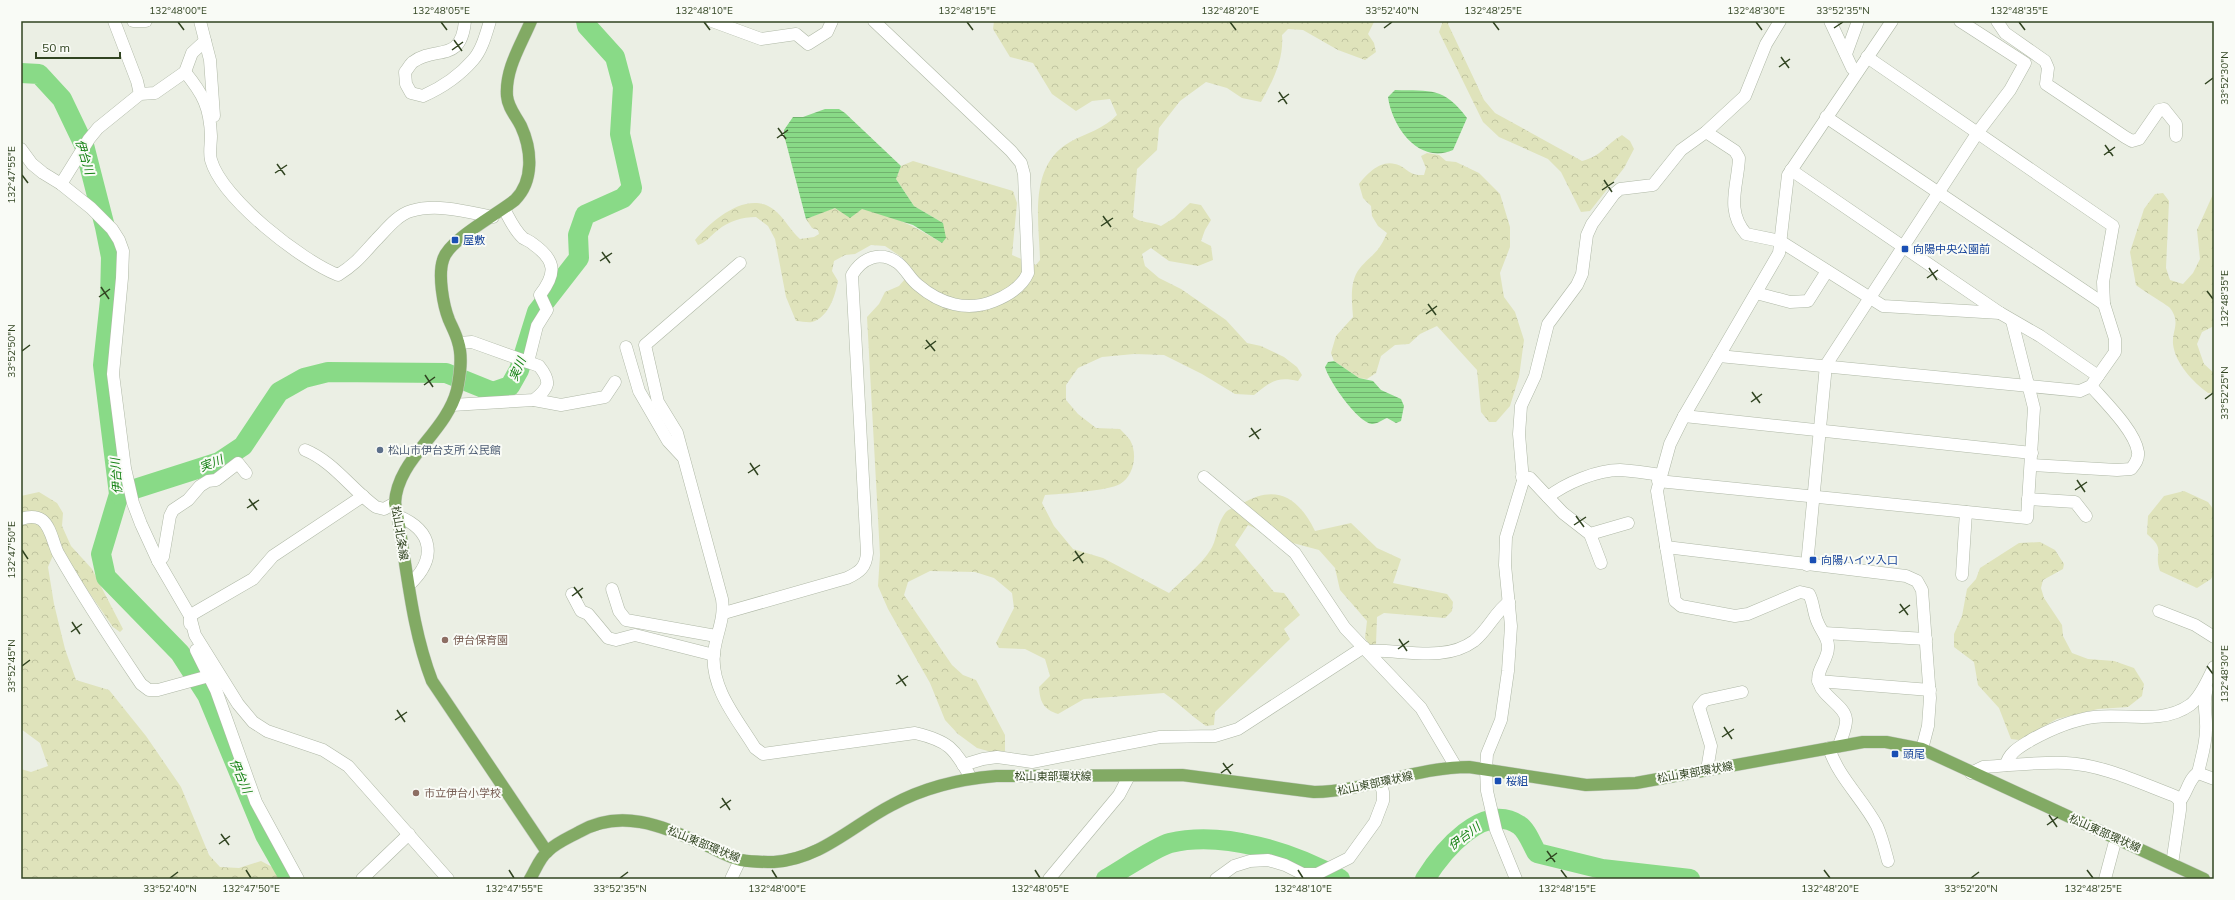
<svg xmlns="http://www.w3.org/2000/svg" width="2235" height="900" font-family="Mulish,'Noto Sans JP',sans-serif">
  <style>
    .forest { fill: url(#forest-crowns) }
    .water { fill: url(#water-rules) }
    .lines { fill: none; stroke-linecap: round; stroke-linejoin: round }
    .river { stroke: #89da87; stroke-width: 20 }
    .street-casing { stroke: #afb8a6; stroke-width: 13 }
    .primary-casing { stroke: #c5cbc1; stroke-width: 13 }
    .street { stroke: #fff; stroke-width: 12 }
    .primary { stroke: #82aa64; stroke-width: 12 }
    .ticks { fill: none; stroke: #314421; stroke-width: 1.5 }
    .transit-dot { fill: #1a4fb4; stroke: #f9fbf6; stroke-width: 1.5 }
    .service-dot { fill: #5c6f8a; stroke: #f9fbf6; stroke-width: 1.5 }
    .education-dot { fill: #8d6e63; stroke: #f9fbf6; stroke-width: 1.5 }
    .labels { text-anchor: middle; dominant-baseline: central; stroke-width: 4; stroke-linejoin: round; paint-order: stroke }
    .transit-label { font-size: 11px; fill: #164399; stroke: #f9fbf6; text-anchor: start }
    .service-label { font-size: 11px; fill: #4e5e75; stroke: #f9fbf6; text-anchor: start }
    .street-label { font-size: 11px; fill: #314421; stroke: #f9fbf6 }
    .education-label { font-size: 11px; fill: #785e54; stroke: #f9fbf6; text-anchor: start }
    .water-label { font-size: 12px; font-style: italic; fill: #148213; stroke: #f9fbf6 }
    .neatline { fill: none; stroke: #314421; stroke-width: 1.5 }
    .ticks-label { font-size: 10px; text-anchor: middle; fill: #314421 }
  </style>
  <defs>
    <pattern id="forest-crowns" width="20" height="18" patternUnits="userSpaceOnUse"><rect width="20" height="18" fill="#dfe3bb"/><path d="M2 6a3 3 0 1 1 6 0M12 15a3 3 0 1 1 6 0" fill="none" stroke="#c0c4a0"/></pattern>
    <pattern id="water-rules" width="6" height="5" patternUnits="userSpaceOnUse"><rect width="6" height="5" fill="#89da87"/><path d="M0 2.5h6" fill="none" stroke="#71b26e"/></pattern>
  </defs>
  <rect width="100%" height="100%" fill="#ebefe4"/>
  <!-- forest -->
  <g class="forest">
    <path d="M994 21H1378L1374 22 1368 34 1374 43 1376 52 1365 60 1338 50 1303 30 1288 29 1282 35C1284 59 1273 81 1261 102L1242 98 1227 88 1206 82 1180 101 1159 128 1157 150 1137 169 1133 217C1143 224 1150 221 1161 226L1174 218 1190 203 1201 205 1211 220 1205 230 1201 241 1211 246 1213 260 1198 266 1169 261 1151 248 1142 254 1145 266 1159 278 1181 289 1226 320 1247 343 1261 346 1284 357 1297 367 1302 375 1298 381C1277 376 1270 382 1254 395L1235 394 1202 374 1164 355 1134 354 1102 357 1078 368 1066 385V400L1078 414 1096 428 1120 429C1123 432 1127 436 1130 440 1138 454 1134 476 1120 484 1108 491 1060 494 1045 495L1042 503 1054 526 1073 549 1103 558 1169 593C1182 580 1202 564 1211 549 1218 538 1215 526 1226 512 1229 508 1237 508 1242 504 1276 483 1299 498 1315 531L1351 523 1377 548 1401 559 1393 583 1447 594 1453 602 1452 611 1445 618 1384 613 1377 617 1376 644 1370 646 1365 638 1367 621 1340 590 1335 568 1319 550 1278 539 1248 525 1235 545 1274 592 1284 593 1300 615 1284 629 1290 639 1215 712 1214 725 1206 726C1191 716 1179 703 1164 693L1084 699 1058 714C1043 709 1040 702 1039 687L1050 676 1045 659 1025 649 999 648 996 643 1014 608 1012 593 994 578 975 572 930 571 908 582 904 595 952 665 963 675 976 680 1005 735V751L995 753 977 748 958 734 945 720 930 683 888 609 878 586 880 555 867 317 879 304 885 292 899 286 905 279 903 258 885 246 871 245 855 254 845 255 834 261 832 271 838 281C835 296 829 317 812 322 808 323 801 321 796 321L786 297 775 239 768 226 756 217C742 217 729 221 718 230 710 236 707 242 698 245L695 240C712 220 747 190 773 209 784 217 790 230 800 239L814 237 819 234 818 230 812 228 806 219C815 216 825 210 835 208 870 203 913 225 942 243L943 223 914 206 896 179 901 166 913 161 1013 191 1017 203 1012 255 1036 265 1040 260C1039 220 1028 166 1070 142 1086 133 1104 129 1117 115L1110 99 1092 101 1076 111 1052 94 1033 63 1010 57 993 29Z"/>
    <path d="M1443 21H1449L1448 24 1484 100 1495 113 1582 161C1602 156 1605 145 1622 135L1630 141 1634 149 1624 168 1590 211 1581 212 1561 172 1548 159 1499 137 1483 122 1439 32Z"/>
    <path d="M1427 153 1439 155 1446 161 1456 162 1479 173 1500 194 1510 227V247L1500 273 1504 297 1515 312 1524 340 1519 377 1510 406 1496 422H1489L1481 412 1477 370 1437 326 1420 334 1409 344 1395 345 1381 356 1376 373 1367 379 1359 378 1334 361 1331 353 1336 336 1353 317C1352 301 1349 281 1360 268 1373 253 1378 254 1387 233L1378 226 1372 216 1371 206 1363 198 1359 184C1367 174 1380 160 1395 164 1408 167 1407 176 1424 175L1426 168 1421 156Z"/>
    <path d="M2214 192V326L2202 332 2197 344 2204 364 2214 373V393H2208C2193 382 2175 363 2173 344 2172 329 2181 323 2170 308 2167 305 2142 290 2136 285L2130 252 2144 209 2155 194 2163 193 2169 201 2166 268 2170 280 2183 284 2193 273 2200 259 2197 230Z"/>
    <path d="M2184 491 2208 502 2214 510V573L2211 579 2197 588 2160 571C2153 551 2167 551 2147 534L2148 516 2164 496Z"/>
    <path d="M39 492 57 503 63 513 62 526 71 546 92 569 123 629 120 632 113 627 61 552 54 553 48 567 54 604 65 649 76 680 109 690 146 736 181 787 209 855 220 867 239 868 261 861 276 869 281 879H21V769L31 772 48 766 40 743 21 729V496Z"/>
    <path d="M2040 542 2055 550 2064 564 2063 569 2043 580 2041 588 2044 598 2062 625 2063 636 2072 653 2088 659 2114 661 2134 668 2144 684 2142 696 2128 707 2098 709 2057 719 2019 740 2011 739 1999 708 1978 685 1974 662 1954 647V634L1962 616 1967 589 1976 579 1980 568 2019 543Z"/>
  </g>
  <!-- water -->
  <g class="water">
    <path d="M1395 90C1431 91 1444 87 1467 118L1453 150C1419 165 1392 127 1388 97Z"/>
    <path d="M825 109H839L845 113 901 166 896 179 914 206 943 223 946 238 942 243 913 225 862 209 850 218 835 208 806 219 784 135V130L793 117H803Z"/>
    <path d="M1334 361 1359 378 1373 381 1381 390 1401 399 1404 406 1401 421 1396 423 1387 418C1382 420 1377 424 1372 424 1357 422 1329 381 1325 367L1328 362Z"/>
  </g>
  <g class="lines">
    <!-- river -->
    <g class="river">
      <path d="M21 73 39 74 62 99 84 145 105 227 111 257 110 300 103 365 119 494 101 554 106 577 180 653 207 695 265 835 290 879"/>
      <path d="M119 494 219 462 243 446 279 392 304 378 328 372 446 373 493 392 510 386 519 370 537 312 579 258 578 235 585 215 623 198 632 188 620 134 623 87 615 57 587 26 586 21"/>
      <path d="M1106 879C1122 870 1155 847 1170 843 1223 830 1294 853 1340 879"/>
      <path d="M1425 879C1442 852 1483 801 1519 825 1527 830 1532 845 1537 853L1602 869 1690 879"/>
    </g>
    <defs>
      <g id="street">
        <path d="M114 21 137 81 140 94"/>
        <path d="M133 21H146"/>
        <path d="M200 21 210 60 214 116"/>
        <path d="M465 21C461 64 436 45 413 62 410 64 408 69 405 72L406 84 411 93 423 96C441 88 460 75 473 60 482 50 486 34 490 21"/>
        <path d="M712 21 761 39 796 34 808 44 827 32 832 21"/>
        <path d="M1830 21 1852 68 1857 72"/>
        <path d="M1997 21 2005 33 2045 61 2048 68 2046 84 2125 137 2132 141 2139 139 2159 110 2164 109 2176 124V136"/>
        <path d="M1846 54 1858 21"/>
        <path d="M185 72 192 53 205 41"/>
        <path d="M1826 117 2104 304"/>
        <path d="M1706 132 1735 151 1739 158C1738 185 1725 210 1746 234L1780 241 1883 306 2000 313"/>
        <path d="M21 149 32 164 43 173 61 184 91 208 112 229 119 240 123 251 122 278 113 374 125 468 133 503 141 524 158 561 190 616 195 635 238 704 253 722 267 731 323 750 348 766 448 879"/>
        <path d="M1791 170 2000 313 2040 336 2098 376"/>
        <path d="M61 184 89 139 98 128 140 94 155 93 185 72C203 94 210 107 211 136 211 143 209 153 211 160 222 199 302 261 338 275 357 263 362 255 376 240 386 230 397 215 411 211 437 203 468 212 493 217"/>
        <path d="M504 209C509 218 514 230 523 238 526 240 530 241 533 244 557 261 556 274 540 295L547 310 537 326 528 362"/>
        <path d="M740 263 645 345 658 402 677 433 722 599C725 620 716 633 714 653 710 688 738 720 755 748L763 754 915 733C949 741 954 748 971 778"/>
        <path d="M1756 293 1790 302 1808 301 1827 271"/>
        <path d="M626 347 639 391 668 441 682 456"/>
        <path d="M1719 356 2080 391 2091 386 2115 352V339L2104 304 2103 282 2113 226 1867 57"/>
        <path d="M534 400 561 405 605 397 615 382"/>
        <path d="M452 405 534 400C549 388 552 382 539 366L472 342 459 343"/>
        <path d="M1684 416 2032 453"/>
        <path d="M305 450C334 462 351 489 376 507L384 509 395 503"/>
        <path d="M2031 465 2117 470 2131 469C2135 464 2139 459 2138 452 2135 431 2105 402 2091 386"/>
        <path d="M1204 477 1295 553 1345 628 1421 708 1456 767"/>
        <path d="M1522 477 1530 478 1563 513 1590 534 1628 523"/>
        <path d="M1658 481 2027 518 2034 408 2012 321"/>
        <path d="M1548 497C1566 483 1597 470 1620 470 1634 471 1648 473 1661 475"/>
        <path d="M2028 499 2075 502 2086 516"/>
        <path d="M398 516C434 531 437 559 409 585"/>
        <path d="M21 519C27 517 36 516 42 520 51 527 53 543 58 553 83 597 112 641 141 684L149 690H158L209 676"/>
        <path d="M1590 534 1601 563"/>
        <path d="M1666 547 1906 576 1917 581 1922 590 1930 698 1928 726 1922 749"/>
        <path d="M158 561 163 557 170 516 173 510 188 500 200 486 208 481 216 480 238 463 246 473"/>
        <path d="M1807 565 1826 365 1978 132 2010 90 2025 63 1960 21"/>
        <path d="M1962 575 1966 512"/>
        <path d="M612 589 619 611 626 620 716 636"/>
        <path d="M572 594 581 611 588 614 608 638 616 640 635 635 714 655"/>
        <path d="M2159 611 2195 625 2214 637"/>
        <path d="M724 613 847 578C860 572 866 567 867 553L852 275C862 258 880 250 898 263 906 269 910 279 918 285 940 304 967 312 994 301 1009 295 1022 287 1028 273L1024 174 1021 163 1011 151 874 21"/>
        <path d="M190 624V616L196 612 253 579 273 556 363 496"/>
        <path d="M1824 633 1926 639"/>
        <path d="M196 650 216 690 256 802 298 879"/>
        <path d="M1368 651C1402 649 1444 663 1474 641 1488 630 1495 612 1509 602"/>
        <path d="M1818 681 1930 690"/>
        <path d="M2207 689C2202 703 2207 715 2206 730 2206 744 2201 759 2198 773L2214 779"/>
        <path d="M1839 746C1841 738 1847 727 1846 719 1845 706 1823 697 1819 683 1815 671 1828 660 1828 648 1829 638 1821 631 1818 623 1813 613 1814 603 1809 594L1800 592 1748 614 1735 616 1681 606 1675 601 1657 491 1670 444 1684 416 1779 253 1788 175 1892 21"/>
        <path d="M1829 748C1838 777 1863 799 1877 826 1882 837 1885 850 1888 861"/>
        <path d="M963 765 983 759 997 757 1032 762 1160 737 1215 736 1238 729 1364 647"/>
        <path d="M2006 765C2009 752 2020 747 2031 740 2051 729 2071 720 2094 717 2125 713 2162 725 2190 705 2201 697 2208 679 2214 667"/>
        <path d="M1707 770 1711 746 1699 707 1705 700 1742 692"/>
        <path d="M1971 773 1983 767C2011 765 2039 762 2066 763 2104 765 2140 783 2175 796L2180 801V810L2172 864"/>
        <path d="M2180 801C2187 793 2189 778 2198 773"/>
        <path d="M362 879 409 834"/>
        <path d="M731 879 740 860"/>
        <path d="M1049 879 1119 795 1129 776"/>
        <path d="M1216 879 1234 866 1250 861 1268 860 1285 865 1303 874H1317L1349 858 1375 822 1383 801V792L1380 783"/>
        <path d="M1516 879 1496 830 1487 791 1486 770 1487 754 1501 720 1508 671 1511 626 1505 565 1506 537 1523 481 1519 434 1521 406 1535 376 1548 324 1577 285 1582 274 1587 235 1592 224 1614 194 1620 189 1653 185 1681 150 1706 132 1745 96 1766 44 1780 21"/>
        <path d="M2105 879 2116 838"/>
      </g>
      <g id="primary">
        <path d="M531 21C521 45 505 69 507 96 508 108 516 116 521 126 532 150 534 181 515 200 498 214 448 240 443 260 438 275 443 305 449 320 452 327 456 334 458 342 463 357 460 375 457 390 446 433 397 459 395 503 407 563 410 624 432 681L547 852"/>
        <path d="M530 879C535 871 540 857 548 851 556 843 568 838 579 832 624 806 668 829 710 847 720 852 731 858 741 860 752 862 763 862 774 862 821 859 853 825 892 805 925 787 959 779 996 776L1182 775 1314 792C1367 791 1416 767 1469 767L1586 785 1636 783 1863 742H1886L1922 749 2204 879"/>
      </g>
    </defs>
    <!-- street casing -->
    <use href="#street" class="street-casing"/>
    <!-- primary casing -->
    <use href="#primary" class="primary-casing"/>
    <!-- street -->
    <use href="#street" class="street"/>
    <!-- primary -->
    <use href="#primary" class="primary"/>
  </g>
  <!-- ticks -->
  <path class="ticks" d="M178 22 184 30M441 22 447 30M704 22 710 30M967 22 973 30M1230 22 1236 30M1493 22 1499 30M1756 22 1762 30M2019 22 2025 30M1384 28 1392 22M1834 28 1843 22M454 40 462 51M452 50 463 42M1781 57 1789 68M1779 67 1790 59M2205 84 2213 78M1279 92 1287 104M1278 102 1289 94M778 128 786 139M777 138 788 130M2105 145 2113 156M2104 155 2115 147M277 164 285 175M275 173 287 165M22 175 28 183M1604 180 1612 192M1602 190 1614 182M1103 216 1111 227M1101 226 1113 218M602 252 610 263M600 261 612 253M1929 268 1937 280M1927 278 1938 270M101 287 109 299M2207 291 2213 299M99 297 110 289M1428 304 1436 315M1426 314 1437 306M926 340 935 351M925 349 936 341M22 351 30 345M425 375 433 387M424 385 435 377M1752 392 1760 403M2205 399 2213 393M1751 402 1762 394M1251 428 1259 439M1249 437 1261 429M750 463 758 475M748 473 760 465M2077 480 2085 492M2075 490 2087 482M249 499 257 510M247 508 259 500M1576 516 1584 527M1574 525 1586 517M22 550 28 559M1075 551 1083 563M1073 561 1084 553M574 587 582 598M572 596 583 588M1900 604 1908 615M1899 613 1910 605M72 622 80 634M71 632 82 624M1399 639 1407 651M1398 649 1409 641M22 666 30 660M2207 666 2213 674M898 675 906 686M896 684 908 676M397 710 405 722M395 720 407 712M1724 727 1732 739M1722 737 1734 729M1223 763 1231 774M1221 773 1233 764M722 798 730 810M720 808 731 800M2049 815 2057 827M2047 825 2058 817M221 834 229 845M219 844 230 836M1547 851 1555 862M1546 861 1557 853M246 870 251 878M509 870 514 878M772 870 777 878M1035 870 1040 878M1298 870 1303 878M1561 870 1567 878M1824 870 1830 878M2087 870 2093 878M170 878 178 872M620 878 628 872M1971 878 1979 872"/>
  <!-- markers -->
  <g class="transit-dot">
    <rect x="451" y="236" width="8" height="8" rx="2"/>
    <rect x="1901" y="245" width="8" height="8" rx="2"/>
    <rect x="1809" y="556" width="8" height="8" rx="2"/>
    <rect x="1891" y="750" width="8" height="8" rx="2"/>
    <rect x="1494" y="777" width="8" height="8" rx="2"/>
  </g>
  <circle class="service-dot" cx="380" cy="450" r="4"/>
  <g class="education-dot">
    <circle cx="445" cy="640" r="4"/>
    <circle cx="416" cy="793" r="4"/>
  </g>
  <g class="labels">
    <!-- transit labels -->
    <g class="transit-label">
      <text x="463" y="240">屋敷</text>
      <text x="1913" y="249">向陽中央公園前</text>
      <text x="1821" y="560">向陽ハイツ入口</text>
      <text x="1903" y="754">頭尾</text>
      <text x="1506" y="781">桜組</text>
    </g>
    <!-- service labels -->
    <g class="service-label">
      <text x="388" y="450">松山市伊台支所 公民館</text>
    </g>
    <!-- street labels -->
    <g class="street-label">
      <text transform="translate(400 533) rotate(81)">松山北条線</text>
      <text transform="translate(1695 772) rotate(-10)">松山東部環状線</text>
      <text x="1053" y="776">松山東部環状線</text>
      <text transform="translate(1375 783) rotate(-12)">松山東部環状線</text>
      <text transform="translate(2105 833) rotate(24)">松山東部環状線</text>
      <text transform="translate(704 844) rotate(22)">松山東部環状線</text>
    </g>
    <!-- education labels -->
    <g class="education-label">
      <text x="453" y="640">伊台保育園</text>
      <text x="424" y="793">市立伊台小学校</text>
    </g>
    <!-- water labels -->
    <g class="water-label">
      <text transform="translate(85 157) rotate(73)">伊台川</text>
      <text transform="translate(517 369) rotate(-67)">実川</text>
      <text transform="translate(211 463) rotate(-22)">実川</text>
      <text transform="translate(116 476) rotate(-94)">伊台川</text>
      <text transform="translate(241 776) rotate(67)">伊台川</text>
      <text transform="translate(1464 836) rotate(-37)">伊台川</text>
    </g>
  </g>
  <!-- border -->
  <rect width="2235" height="900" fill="none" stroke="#f9fbf6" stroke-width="44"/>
  <!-- scale -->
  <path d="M36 52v6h84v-6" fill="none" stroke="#314421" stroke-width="2"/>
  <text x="42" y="52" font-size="12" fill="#314421" stroke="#f9fbf6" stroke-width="3" paint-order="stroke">50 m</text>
  <rect x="22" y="22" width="2191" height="856" class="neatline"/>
  <g class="ticks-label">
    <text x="178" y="14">132°48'00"E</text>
    <text x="441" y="14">132°48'05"E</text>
    <text x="704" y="14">132°48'10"E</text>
    <text x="967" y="14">132°48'15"E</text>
    <text x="1230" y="14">132°48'20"E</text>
    <text x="1392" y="14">33°52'40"N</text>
    <text x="1493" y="14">132°48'25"E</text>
    <text x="1756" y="14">132°48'30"E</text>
    <text x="1843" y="14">33°52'35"N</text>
    <text x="2019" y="14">132°48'35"E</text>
    <text transform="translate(2224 78) rotate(-90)" y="4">33°52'30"N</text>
    <text transform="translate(11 175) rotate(-90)" y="4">132°47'55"E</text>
    <text transform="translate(2224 299) rotate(-90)" y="4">132°48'35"E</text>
    <text transform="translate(11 351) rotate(-90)" y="4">33°52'50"N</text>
    <text transform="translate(2224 393) rotate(-90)" y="4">33°52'25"N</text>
    <text transform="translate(11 550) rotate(-90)" y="4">132°47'50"E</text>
    <text transform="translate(11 666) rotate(-90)" y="4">33°52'45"N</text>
    <text transform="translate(2224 674) rotate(-90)" y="4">132°48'30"E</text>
    <text x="170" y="892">33°52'40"N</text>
    <text x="251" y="892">132°47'50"E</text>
    <text x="514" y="892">132°47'55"E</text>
    <text x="620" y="892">33°52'35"N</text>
    <text x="777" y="892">132°48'00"E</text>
    <text x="1040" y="892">132°48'05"E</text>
    <text x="1303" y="892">132°48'10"E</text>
    <text x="1567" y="892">132°48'15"E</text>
    <text x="1830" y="892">132°48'20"E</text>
    <text x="1971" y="892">33°52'20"N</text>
    <text x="2093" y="892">132°48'25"E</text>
  </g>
</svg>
